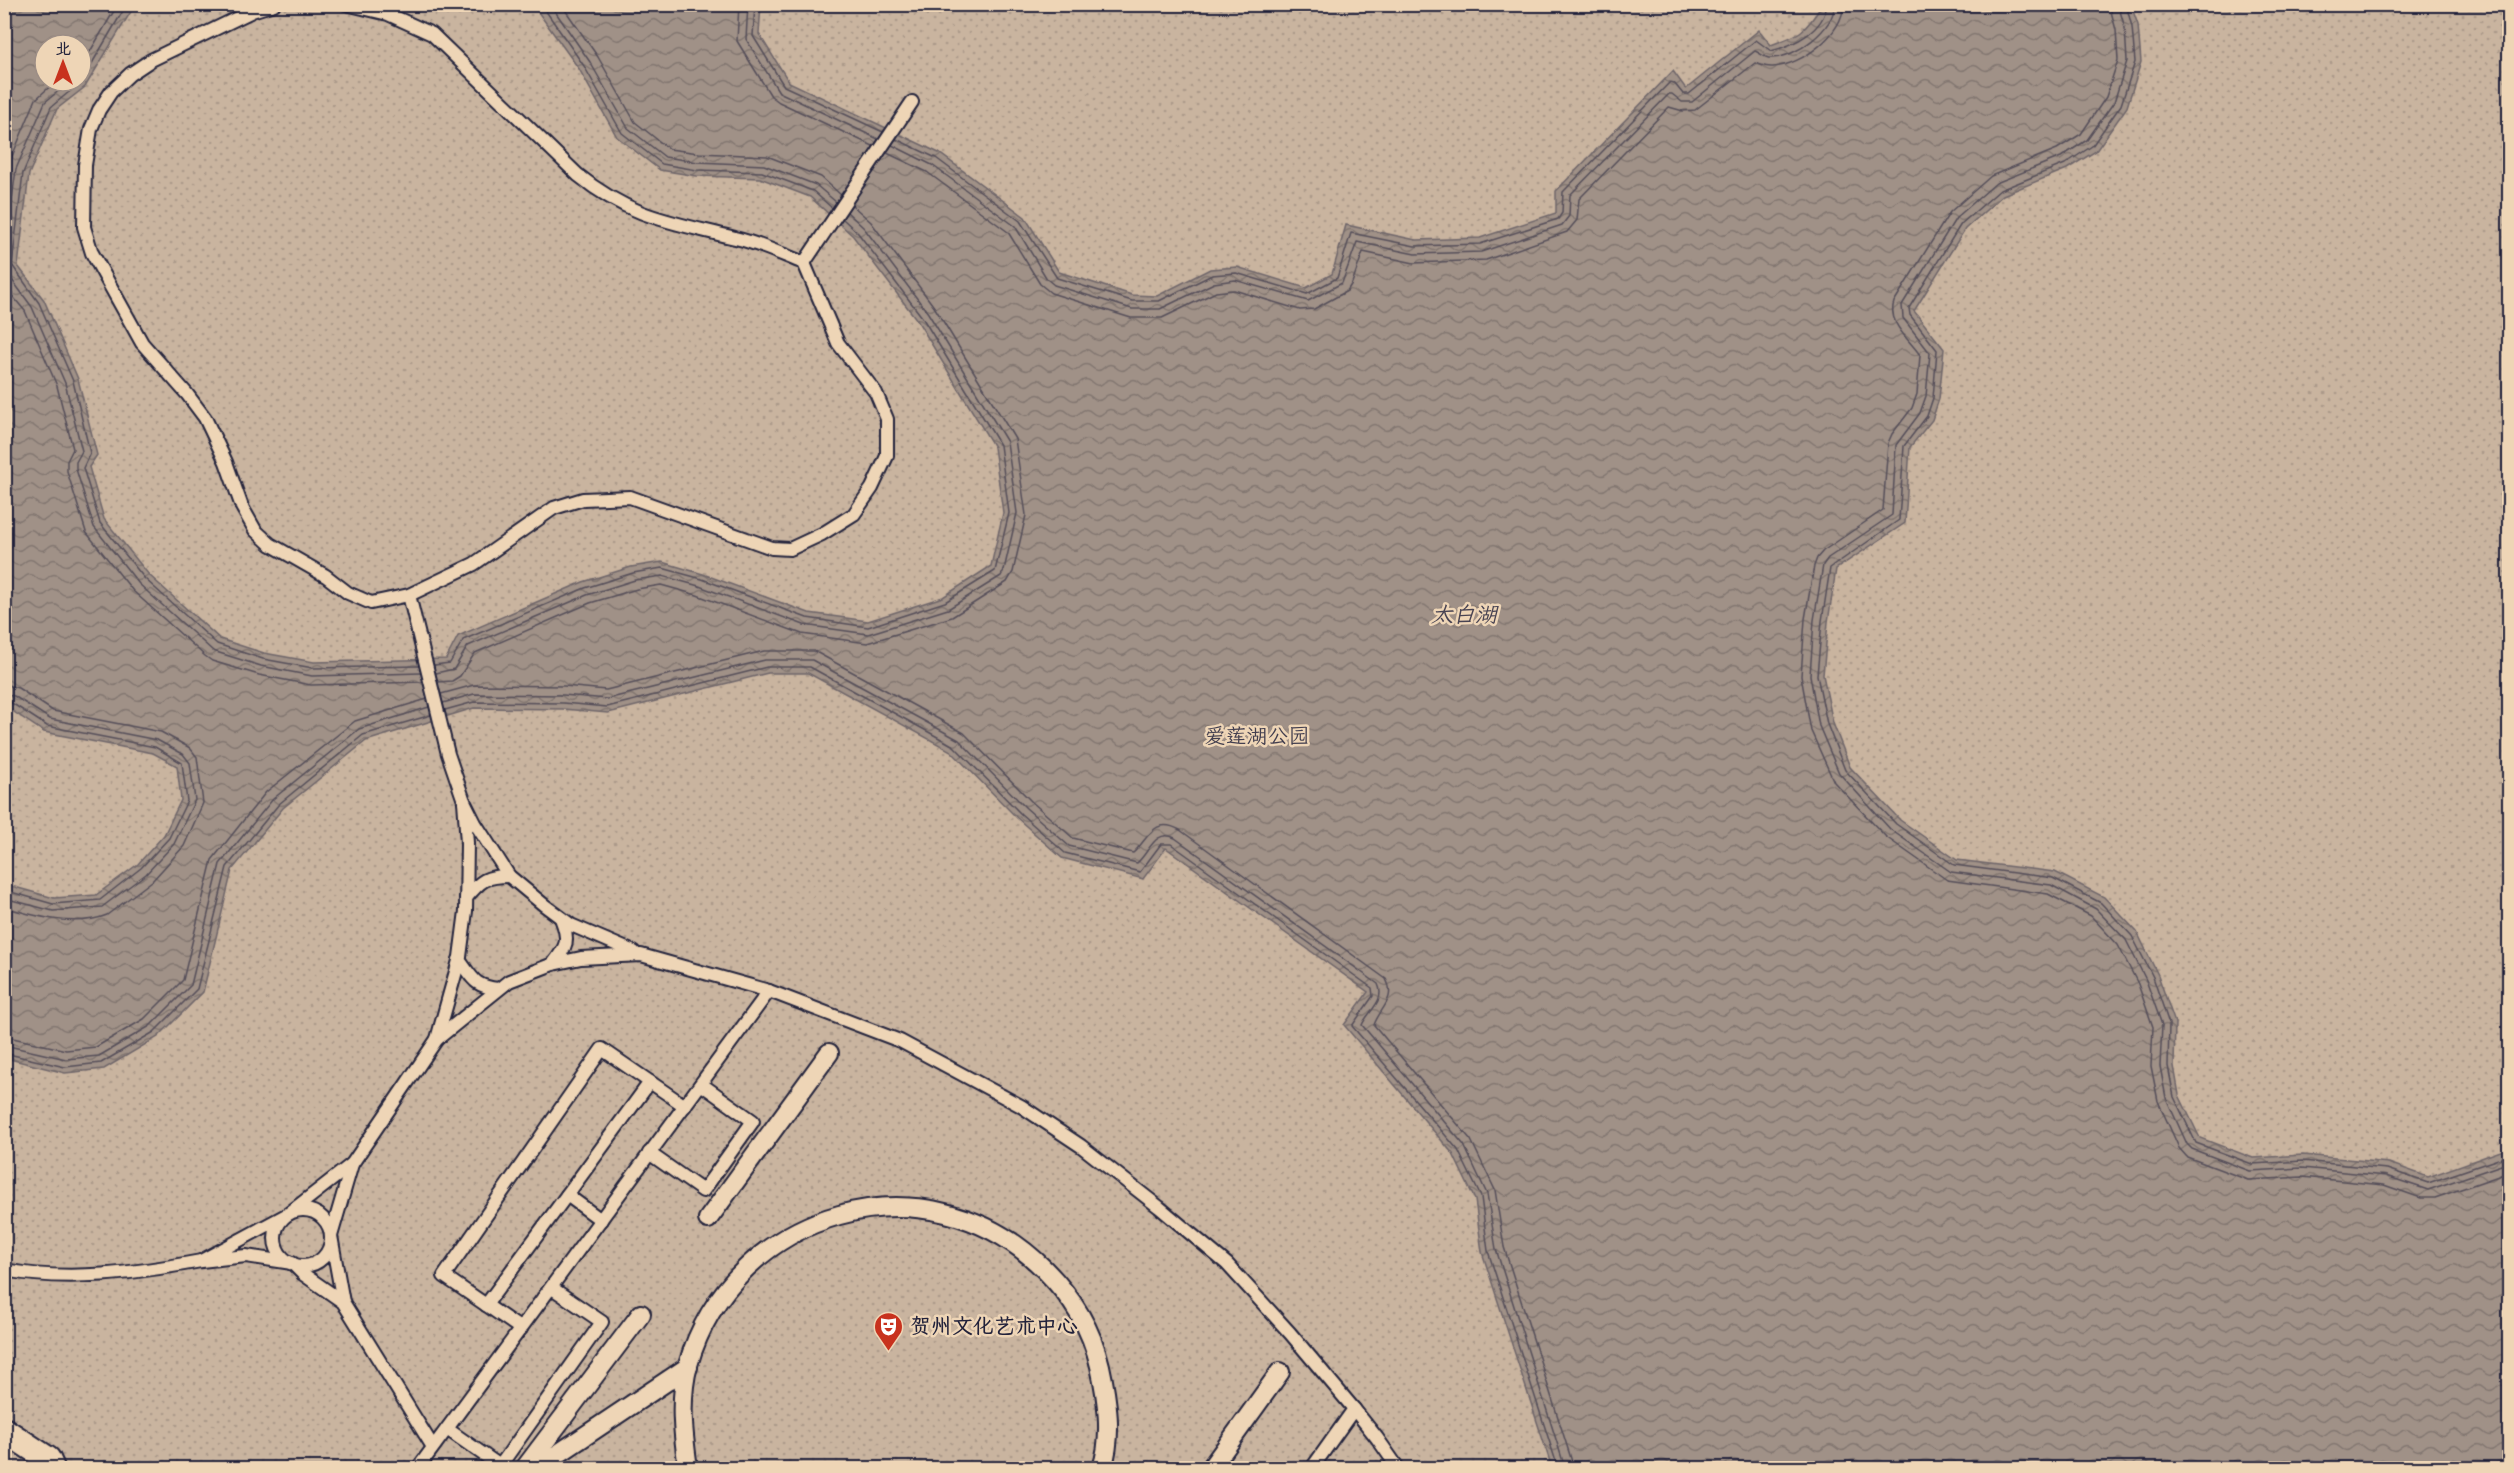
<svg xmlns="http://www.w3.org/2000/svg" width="2514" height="1473" font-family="Pangolin,'LXGW WenKai TC',sans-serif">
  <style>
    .park { fill: url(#park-dots); stroke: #766b6d; stroke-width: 1.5; fill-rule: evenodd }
    .water { fill: url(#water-waves); stroke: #6e6569; stroke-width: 1.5; fill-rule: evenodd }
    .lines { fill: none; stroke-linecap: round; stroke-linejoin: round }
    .shore { stroke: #544e59; stroke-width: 1.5 }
    .service-casing { stroke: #22223b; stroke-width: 16 }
    .pedestrian-casing { stroke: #22223b; stroke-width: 22 }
    .minor-casing { stroke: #22223b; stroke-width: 28 }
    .service { stroke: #eed5b6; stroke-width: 12 }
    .pedestrian { stroke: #eed5b6; stroke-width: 18 }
    .minor { stroke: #eed5b6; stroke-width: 24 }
    .labels { text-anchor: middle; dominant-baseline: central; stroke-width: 5; stroke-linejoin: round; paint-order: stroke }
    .park-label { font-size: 21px; fill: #433f4f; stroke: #eed5b6 }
    .poi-label { font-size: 21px; font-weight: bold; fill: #22223b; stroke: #eed5b6; text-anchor: start }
    .water-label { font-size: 22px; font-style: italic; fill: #484352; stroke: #eed5b6 }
  </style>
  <defs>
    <pattern id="park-dots" width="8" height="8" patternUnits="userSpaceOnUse" patternTransform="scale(1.5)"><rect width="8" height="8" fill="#c9b49f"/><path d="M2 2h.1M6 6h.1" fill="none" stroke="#ac9a8a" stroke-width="1.8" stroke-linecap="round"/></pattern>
    <pattern id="water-waves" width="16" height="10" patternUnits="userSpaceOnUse" patternTransform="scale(1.5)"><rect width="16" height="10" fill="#a09187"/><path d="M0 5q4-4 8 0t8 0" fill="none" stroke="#827670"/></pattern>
  </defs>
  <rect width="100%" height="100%" fill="#e6ceb1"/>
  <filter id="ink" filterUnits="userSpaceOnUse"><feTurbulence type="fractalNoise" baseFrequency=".0167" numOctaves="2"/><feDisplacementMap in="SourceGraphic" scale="12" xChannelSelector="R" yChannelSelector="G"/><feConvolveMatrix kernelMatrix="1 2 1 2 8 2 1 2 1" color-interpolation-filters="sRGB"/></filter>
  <g filter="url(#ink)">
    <!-- park -->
    <path class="park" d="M5 5H2509V1468H5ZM45 45H81V81H45Z"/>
    <!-- water -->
    <path class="water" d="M5 5H135L85 87 57 109 29 174 18 266 44 300 78 379 97 455 89 467 104 519 149 575 220 639 264 653 314 662 446 659 458 636 583 582 631 567 662 562 703 574 809 613 868 621 943 597 991 566 1003 513 994 447 917 320 853 236 810 197 760 178 697 176 660 170 617 137 579 69 533 5H761L759 34 789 82 939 153 1025 217 1059 272 1132 295 1157 296 1210 269 1237 267 1306 288 1332 274 1346 225 1416 240 1480 238 1556 213V191L1673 71 1686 89 1759 30 1771 45C1801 34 1805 32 1822 5H2131L2138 25 2141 62 2127 107 2096 151 2067 169 2003 195 1965 229 1914 311 1944 349 1939 399 1932 420 1910 447 1905 523 1836 569 1828 622 1823 675 1833 723 1850 767 1900 820 1957 860 2055 872 2104 897 2137 932 2158 975 2175 1023 2174 1066 2179 1095 2200 1138 2253 1158 2303 1155 2389 1163 2428 1177 2509 1148V1468H1552L1482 1252 1475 1200 1453 1154 1344 1025 1368 992 1166 848 1143 879 1062 858 1017 818 951 751 808 673H768L608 713 563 709 474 708 366 741 283 808 232 870 203 992 158 1037 104 1069 65 1073 5 1058 4 884 54 898 96 895 138 864 164 835 181 800 177 766 153 753 44 732 5 706ZM45 45H81V81H45Z"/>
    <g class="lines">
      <!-- shore -->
      <g class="shore">
        <path d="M127 4 81 82 51 107 23 173 12 265 39 303 73 381 90 453 83 468 100 523 145 579 217 644 263 659 313 668 419 666"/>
        <path d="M541 4 584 66 622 133 662 164 697 170 762 172 813 191 832 208"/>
        <path d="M550 4 590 62 628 128 665 157 698 162 764 165 816 185 836 202"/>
        <path d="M561 4 598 57 635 122 669 149 699 153 767 156 821 177 841 195"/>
        <path d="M739 4 737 41 771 96 779 102 873 146"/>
        <path d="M748 4 746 39 779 92 878 139"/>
        <path d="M755 4 753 36 784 86 883 132"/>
        <path d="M2109 4 2116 30 2118 60 2106 97 2081 134 2057 149 1991 176 1950 212 1894 302C1887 323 1909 339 1920 355L1917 394 1912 408 1892 434 1888 443 1883 510 1823 551 1817 558 1814 566 1805 619 1801 676 1811 731 1834 782 1886 837 1947 880 2048 894 2091 916 2118 945 2138 984 2153 1027 2151 1066 2158 1101 2179 1148 2187 1157 2248 1180 2302 1177 2384 1185 2421 1198H2435L2510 1172"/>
        <path d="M2118 4 2125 28 2127 61 2114 102 2087 140 2061 157 1996 183 1956 218 1902 305 1903 318 1930 353 1926 396 1920 413 1896 445 1892 515 1828 558 1823 565 1814 620 1810 675 1819 726 1839 773 1891 830 1951 872 2051 885 2096 909 2126 940 2146 980 2162 1025 2160 1066 2166 1098 2187 1144 2192 1149 2250 1171 2302 1168 2386 1176 2428 1190 2510 1162"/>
        <path d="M2126 4 2132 27 2135 62 2121 105 2092 146 2065 164 2000 190 1961 224 1909 308 1910 315 1937 350 1933 398 1927 416 1904 446 1899 520 1830 568 1822 621 1817 675 1827 724 1845 770 1896 824 1954 865 2053 878 2101 903 2132 936 2153 977 2169 1024 2168 1066 2174 1097 2196 1143 2252 1164 2302 1161 2387 1169 2428 1183 2510 1155"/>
        <path d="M81 67 118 4"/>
        <path d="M896 139 936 158 1020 221 1057 278 1132 301H1159L1212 275 1236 273 1307 294 1337 278 1351 233 1415 246 1480 244 1558 219 1562 213 1563 192 1670 82 1674 83 1683 94H1689L1756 40 1771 51C1794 45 1824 31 1827 4"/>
        <path d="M892 145 932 165 1015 226 1047 279 1054 285 1132 309H1160L1214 283 1235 280 1308 301 1342 283 1357 242 1415 254 1481 252 1562 225 1569 216 1570 195 1669 94H1672L1682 102H1692L1755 51C1761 53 1765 59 1772 58 1797 57 1833 30 1835 4"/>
        <path d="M887 153 927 172 1008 232 1040 284 1051 293 1131 318H1162L1216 292 1234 290 1300 310 1314 309 1347 291 1352 283 1363 252 1414 263 1486 260 1567 232 1577 220 1579 199 1669 107 1683 111 1695 110 1755 63C1760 64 1766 68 1773 67 1802 65 1842 35 1844 4"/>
        <path d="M4 186 8 166 36 99 56 81"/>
        <path d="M4 262 16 169 45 102 71 81"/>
        <path d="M4 269 32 307 65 383 82 451 76 462V469L94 527 139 584 213 651 261 666 312 676 421 673"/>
        <path d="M4 286 25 311 57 386 73 449 67 461V471L86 532 133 591 205 656 212 661 259 675 311 685 423 682"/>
        <path d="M434 665 450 663 463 640 585 588 633 573 662 568 702 579 807 618 868 627 945 602 995 571 1009 513 1000 445 922 317 858 233 843 219"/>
        <path d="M436 673 454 669 468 646 587 595 635 580 662 576 699 586 804 625 868 634 948 609 1001 576 1004 570 1017 513 1007 442 928 313 864 228 847 212"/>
        <path d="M438 682 452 681 460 676 475 653 590 603 637 589 661 585 697 595 802 634 867 643 952 617 1007 582 1013 572 1026 515 1015 439 935 308 871 222 852 205"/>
        <path d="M4 684 18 688 53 711 161 732 190 748 197 757 203 803 184 846 152 881 107 915C75 928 35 916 4 907"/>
        <path d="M4 694 14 696 50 719 157 740 183 754 190 763 195 800 174 844 146 874 102 907 53 911 4 898"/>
        <path d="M441 694 474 685 564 686 606 690 764 651H814L964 733 1032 802 1073 838 1133 853C1148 840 1153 815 1180 830L1386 979C1397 999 1380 1008 1374 1025L1471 1140 1495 1190 1504 1247 1574 1468"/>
        <path d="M4 701 10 702 47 726 155 747 182 763 187 801 169 838 141 868 100 900 53 904 4 890"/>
        <path d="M443 703 474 694 563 695 607 699 765 660H812L959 740 1026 808 1069 846 1137 863C1149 853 1155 828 1175 838L1378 984C1386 1001 1368 1011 1362 1025L1464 1145 1487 1194 1496 1249 1565 1468"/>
        <path d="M445 710 474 702 563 703 607 707 767 667H810L954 746 1021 814 1065 853 1140 872 1161 844H1171L1372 988 1373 996 1352 1026 1458 1150 1481 1197 1488 1251 1558 1468"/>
        <path d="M4 1036 66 1050 96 1047 144 1019 183 980 212 860 266 792 355 721 427 699"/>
        <path d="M4 1045 66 1059 99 1056 150 1026 191 985 220 864 273 799 359 729 429 707"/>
        <path d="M4 1053 65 1067 101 1063 154 1032 197 989 227 867 279 804 363 735 431 715"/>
      </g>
      <defs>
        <g id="service">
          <path d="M274 4 252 11 151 60 130 74 111 92 99 110 91 129 85 165 84 227 92 253 142 343 187 394 205 418 226 462 242 507 255 530 270 544 326 576 348 593 371 603 409 595 474 564 554 508 583 499 630 497 772 548 790 549 822 534 854 514 872 488 887 456V419L876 393 838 343 804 263C781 254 758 243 735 238 672 222 631 218 578 175L432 34 388 14 346 4"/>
          <path d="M804 263 912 102"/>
          <path d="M409 595 448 754 464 801 475 823 509 876 544 905 571 925 634 952"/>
          <path d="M466 898C481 880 486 876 509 876"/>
          <path d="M459 960C473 978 473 986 498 989"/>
          <path d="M553 964C567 946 570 941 561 918"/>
          <path d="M437 1039 509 981 553 964 581 958 641 955 769 991 900 1041 1021 1106 1081 1146 1159 1207 1227 1264 1290 1333 1354 1409 1312 1468"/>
          <path d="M649 1153 703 1191 753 1121 701 1084"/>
          <path d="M352 1164 288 1214 201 1261 246 1256 292 1263 303 1274 343 1302 433 1447"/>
          <path d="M567 1195 601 1220"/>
          <circle cx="303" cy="1238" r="28"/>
          <path d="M4 1270C70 1282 136 1273 201 1261"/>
          <path d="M343 1302 331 1236 352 1164 437 1039 460 957 466 911 467 843 464 801"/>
          <path d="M486 1305 650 1082"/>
          <path d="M521 1329 444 1276 602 1049 685 1106"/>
          <path d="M1354 1409 1377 1438 1398 1468"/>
          <path d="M447 1429 500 1466 602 1322 552 1288"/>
          <path d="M418 1468 769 991"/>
        </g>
        <g id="pedestrian">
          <path d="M708 1219 829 1053"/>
          <path d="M525 1468 641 1314"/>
          <path d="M537 1468 688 1367"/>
          <path d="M688 1468C683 1434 679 1399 688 1365 733 1209 928 1153 1044 1269 1072 1297 1091 1327 1100 1366 1107 1398 1113 1436 1102 1468"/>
          <path d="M1211 1468 1280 1372"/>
        </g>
        <path id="minor" d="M4 1430 48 1459 52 1468"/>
      </defs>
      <!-- service casing -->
      <use href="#service" class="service-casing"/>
      <!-- pedestrian casing -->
      <use href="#pedestrian" class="pedestrian-casing"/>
      <!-- minor casing -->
      <use href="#minor" class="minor-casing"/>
      <!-- service -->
      <use href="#service" class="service"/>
      <!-- pedestrian -->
      <use href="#pedestrian" class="pedestrian"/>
      <!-- minor -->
      <use href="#minor" class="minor"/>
    </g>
  </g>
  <!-- icons -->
  <defs>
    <symbol id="theatre-pin" viewBox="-11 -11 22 30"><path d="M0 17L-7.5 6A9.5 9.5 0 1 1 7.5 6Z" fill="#c8321e" stroke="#eed5b6"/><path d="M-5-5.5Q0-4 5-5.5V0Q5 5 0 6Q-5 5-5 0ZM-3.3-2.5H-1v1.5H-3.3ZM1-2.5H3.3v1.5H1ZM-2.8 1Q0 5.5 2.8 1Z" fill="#fff"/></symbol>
  </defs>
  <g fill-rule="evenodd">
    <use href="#theatre-pin" x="872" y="1310" width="33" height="45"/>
  </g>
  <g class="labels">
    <!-- park labels -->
    <g class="park-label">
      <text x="1257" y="736">爱莲湖公园</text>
    </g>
    <!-- poi labels -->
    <g class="poi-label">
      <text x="910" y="1326">贺州文化艺术中心</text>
    </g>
    <!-- water labels -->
    <g class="water-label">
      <text x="1464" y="615">太白湖</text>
    </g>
  </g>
  <!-- margin -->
  <rect width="2514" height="1473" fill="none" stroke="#eed5b6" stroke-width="24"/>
  <rect x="12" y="12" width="2490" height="1449" fill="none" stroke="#22223b" stroke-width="2" filter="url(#ink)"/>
  <!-- north arrow -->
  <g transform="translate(63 63)"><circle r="28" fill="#eed5b6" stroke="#9c8d85" stroke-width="1.5"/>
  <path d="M0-4.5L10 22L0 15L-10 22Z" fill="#c8321e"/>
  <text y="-9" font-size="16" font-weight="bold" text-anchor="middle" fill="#22223b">北</text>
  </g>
</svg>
